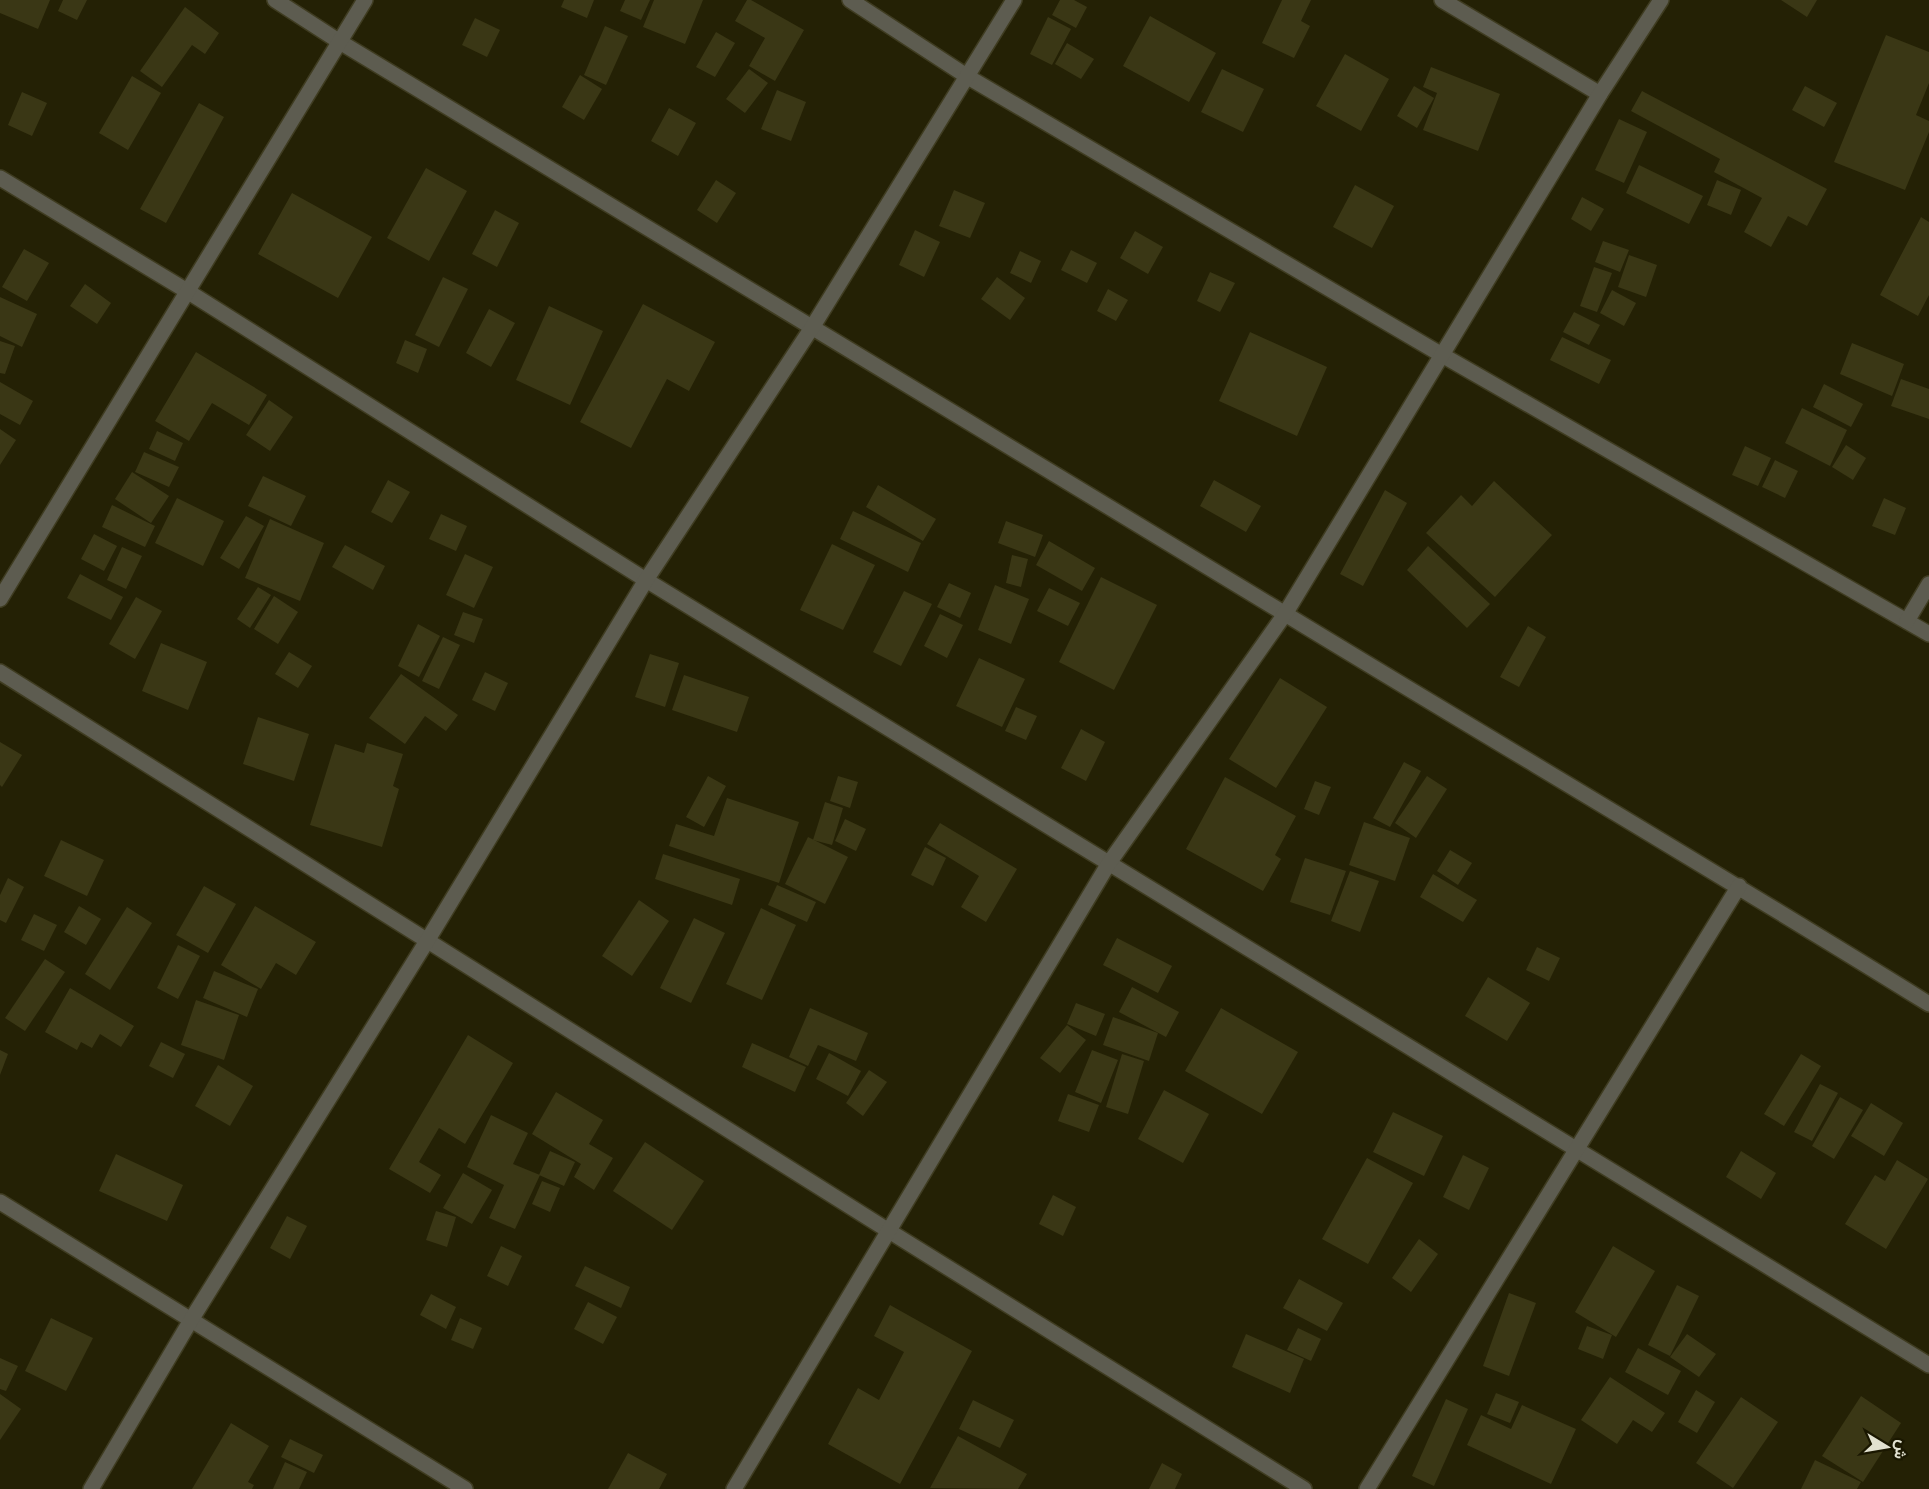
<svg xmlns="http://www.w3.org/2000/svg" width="1929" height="1489" font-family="'Asap Condensed',Vazirmatn,sans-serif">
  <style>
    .building { fill: #3a3715 }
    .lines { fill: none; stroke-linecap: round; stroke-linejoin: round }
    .minor-casing { stroke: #3f3c21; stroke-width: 18 }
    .minor { stroke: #5d5c50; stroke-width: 15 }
  </style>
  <rect width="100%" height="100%" fill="#242105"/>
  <!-- building -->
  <g class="building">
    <path d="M0 0H50L38 29 0 13Z"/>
    <path d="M63 0H87L77 20 58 11Z"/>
    <path d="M564 0H594L587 18 561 7Z"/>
    <path d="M625 0H650L641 20 620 11Z"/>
    <path d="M654 0H703L685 44 643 27Z"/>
    <path d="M747 0H751L804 30 775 81 749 66 765 38 735 21Z"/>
    <path d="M1060 0H1074L1087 7 1076 28 1052 15Z"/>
    <path d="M1282 0H1311L1301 21 1310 26 1294 58 1262 43Z"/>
    <path d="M1781 0H1817L1807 17Z"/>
    <path d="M185 7 219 33 205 54 192 45 162 87 140 71Z"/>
    <path d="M1150 16 1216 53 1189 102 1123 66Z"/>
    <path d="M1048 17 1071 29 1052 65 1030 54Z"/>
    <path d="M475 18 500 30 487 57 462 45Z"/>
    <path d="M605 26 628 36 606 85 584 75Z"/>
    <path d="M716 32 735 43 715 77 696 67Z"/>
    <path d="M1886 35 1929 52V83L1916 115 1929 121V132L1905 190 1834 162Z"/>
    <path d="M1067 43 1094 59 1081 79 1055 64Z"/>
    <path d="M1345 54 1389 79 1361 131 1316 106Z"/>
    <path d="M1431 67 1500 94 1478 151 1423 130 1437 93 1423 87Z"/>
    <path d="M749 69 768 83 745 113 726 99Z"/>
    <path d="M1222 69 1264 89 1243 132 1201 112Z"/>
    <path d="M580 75 602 89 584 120 562 107Z"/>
    <path d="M132 76 161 93 128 150 99 133Z"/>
    <path d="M1414 86 1434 98 1417 128 1397 116Z"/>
    <path d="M1805 86 1837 103 1824 127 1792 110Z"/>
    <path d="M777 90 806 102 791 141 761 129Z"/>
    <path d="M1642 91 1827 189 1807 226 1788 216 1771 247 1744 232 1762 198 1714 172 1720 159 1631 111Z"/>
    <path d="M22 92 47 103 32 136 8 125Z"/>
    <path d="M199 103 224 117 166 223 140 209Z"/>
    <path d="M669 108 696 123 678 156 651 141Z"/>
    <path d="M1619 119 1647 132 1624 183 1595 170Z"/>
    <path d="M1639 165 1703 196 1689 224 1626 193Z"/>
    <path d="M426 168 467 191 429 261 387 238Z"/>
    <path d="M716 180 736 193 717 223 697 210Z"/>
    <path d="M1717 180 1741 190 1731 215 1707 205Z"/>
    <path d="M1355 185 1394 206 1372 248 1333 227Z"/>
    <path d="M954 190 985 203 970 238 939 226Z"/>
    <path d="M292 193 372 237 338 298 258 254Z"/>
    <path d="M1582 197 1604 209 1591 231 1571 219Z"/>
    <path d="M495 210 519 223 497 267 472 254Z"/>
    <path d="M1921 217 1929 222V295L1918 316 1880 295Z"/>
    <path d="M915 230 940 242 924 277 899 265Z"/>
    <path d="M1135 231 1163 247 1148 274 1120 258Z"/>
    <path d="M1603 241 1629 250 1620 272 1595 262Z"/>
    <path d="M24 249 49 263 27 301 2 287Z"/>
    <path d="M1071 250 1097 263 1087 283 1061 270Z"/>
    <path d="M1020 251 1041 261 1031 283 1010 273Z"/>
    <path d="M1629 255 1657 265 1646 297 1618 287Z"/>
    <path d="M1594 267 1612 273 1597 312 1580 306Z"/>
    <path d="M1210 272 1235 283 1220 312 1197 301Z"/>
    <path d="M443 277 468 289 439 347 415 335Z"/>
    <path d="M997 277 1025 298 1010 320 981 299Z"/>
    <path d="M85 284 111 303 97 324 70 306Z"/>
    <path d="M1108 289 1128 300 1116 321 1097 311Z"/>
    <path d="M1612 290 1636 303 1624 326 1600 313Z"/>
    <path d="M0 297 37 314 22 347 0 336Z"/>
    <path d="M643 304 715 342 689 391 667 379 631 448 580 422Z"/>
    <path d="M549 306 603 331 570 405 516 380Z"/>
    <path d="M489 309 515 323 491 367 466 353Z"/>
    <path d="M1574 312 1600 325 1589 345 1563 332Z"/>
    <path d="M1250 332 1327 367 1297 436 1219 401Z"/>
    <path d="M1562 337 1611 360 1599 384 1550 360Z"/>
    <path d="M405 340 427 349 418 373 396 363Z"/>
    <path d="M0 341 15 346 5 374 0 373Z"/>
    <path d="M1852 343 1904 364 1892 396 1840 374Z"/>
    <path d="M196 352 267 395 249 425 212 403 189 441 155 421Z"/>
    <path d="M1901 379 1929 389V419L1891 406Z"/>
    <path d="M0 382 33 401 20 425 0 414Z"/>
    <path d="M1824 384 1863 404 1851 427 1813 407Z"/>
    <path d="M269 400 293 417 270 451 246 435Z"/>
    <path d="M1802 408 1847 430 1830 466 1785 443Z"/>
    <path d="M0 429 16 440 0 465Z"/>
    <path d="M157 431 183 443 175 461 149 449Z"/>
    <path d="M1846 445 1866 458 1853 480 1832 467Z"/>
    <path d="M1745 446 1771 458 1758 486 1732 475Z"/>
    <path d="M144 452 179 467 169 487 135 472Z"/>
    <path d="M1775 460 1798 471 1785 498 1762 487Z"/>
    <path d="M132 472 169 496 151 523 115 499Z"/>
    <path d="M263 476 306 496 291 526 248 506Z"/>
    <path d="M388 480 410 492 392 523 371 512Z"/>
    <path d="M1214 480 1261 506 1246 532 1200 506Z"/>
    <path d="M1494 481 1552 535 1495 597 1426 533 1461 495 1472 506Z"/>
    <path d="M878 485 936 519 923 541 866 507Z"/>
    <path d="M1385 490 1407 503 1363 586 1340 574Z"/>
    <path d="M177 498 224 521 203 566 155 543Z"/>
    <path d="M1884 498 1906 508 1895 535 1872 526Z"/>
    <path d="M112 505 155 526 145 547 102 527Z"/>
    <path d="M853 511 921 543 908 572 840 539Z"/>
    <path d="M441 514 467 526 456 551 429 539Z"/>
    <path d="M246 516 264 526 239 569 220 558Z"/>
    <path d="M270 519 324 543 300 601 245 578Z"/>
    <path d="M1006 521 1043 535 1035 557 998 543Z"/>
    <path d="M94 534 117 546 104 571 81 559Z"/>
    <path d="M1049 541 1095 568 1082 591 1036 565Z"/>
    <path d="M832 544 875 565 843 630 800 610Z"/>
    <path d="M345 545 385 566 373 590 332 567Z"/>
    <path d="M1428 546 1490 604 1467 628 1407 570Z"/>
    <path d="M122 547 142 556 126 589 107 580Z"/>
    <path d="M465 554 493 567 474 608 446 595Z"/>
    <path d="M1012 555 1028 559 1021 587 1006 583Z"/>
    <path d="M80 574 123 597 111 620 67 598Z"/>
    <path d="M1101 577 1157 605 1114 690 1059 662Z"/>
    <path d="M949 583 971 593 960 618 937 607Z"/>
    <path d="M995 585 1029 599 1011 644 978 630Z"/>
    <path d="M258 587 271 595 250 628 237 619Z"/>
    <path d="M1049 588 1080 603 1068 626 1037 611Z"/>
    <path d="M904 591 932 604 901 666 873 652Z"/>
    <path d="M274 596 298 612 278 644 254 629Z"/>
    <path d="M136 597 162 611 135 659 109 644Z"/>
    <path d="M463 612 483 619 474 643 454 635Z"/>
    <path d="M940 614 963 625 947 658 924 646Z"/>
    <path d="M418 624 440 636 419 677 398 666Z"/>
    <path d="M1528 626 1546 637 1519 687 1500 677Z"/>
    <path d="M443 637 460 645 439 689 422 681Z"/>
    <path d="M161 643 207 662 188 710 142 691Z"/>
    <path d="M289 652 312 666 298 688 275 674Z"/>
    <path d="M650 654 679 663 665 707 635 697Z"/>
    <path d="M979 658 1025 679 1002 727 956 706Z"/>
    <path d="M485 672 508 683 495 711 472 700Z"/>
    <path d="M401 674 458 715 446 731 425 716 405 744 369 718Z"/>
    <path d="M684 675 749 697 737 732 672 710Z"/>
    <path d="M1280 678 1327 707 1276 788 1229 759Z"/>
    <path d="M1016 707 1037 716 1026 740 1005 731Z"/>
    <path d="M258 717 309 734 294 781 243 764Z"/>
    <path d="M1081 729 1105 742 1086 781 1061 768Z"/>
    <path d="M0 742 22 755 2 787 0 785Z"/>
    <path d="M367 743 403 754 393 786 399 789 382 847 310 825 335 744 364 753Z"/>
    <path d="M1404 762 1421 771 1390 827 1373 818Z"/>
    <path d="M708 776 726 786 704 827 686 817Z"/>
    <path d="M838 776 858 782 850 808 830 801Z"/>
    <path d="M1427 776 1447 789 1416 838 1395 823Z"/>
    <path d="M1225 777 1296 816 1275 855 1281 859 1263 891 1186 849Z"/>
    <path d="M1315 781 1331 787 1319 815 1304 809Z"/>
    <path d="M727 798 799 822 779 883 669 846 676 824 714 836Z"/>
    <path d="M825 802 843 808 832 845 813 840Z"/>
    <path d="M845 819 866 829 856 851 835 841Z"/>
    <path d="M1364 822 1410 838 1395 881 1349 865Z"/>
    <path d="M940 823 1017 869 986 922 961 907 979 876 927 844Z"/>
    <path d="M808 837 848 857 825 904 785 884Z"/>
    <path d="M61 840 104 860 87 896 44 876Z"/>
    <path d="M925 847 946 858 933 886 911 875Z"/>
    <path d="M1450 850 1472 863 1458 885 1437 871Z"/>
    <path d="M663 854 740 879 732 905 655 879Z"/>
    <path d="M1305 858 1346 871 1330 915 1290 902Z"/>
    <path d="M1350 871 1379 881 1360 932 1331 921Z"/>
    <path d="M1433 874 1477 900 1463 922 1420 897Z"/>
    <path d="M8 878 24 887 6 923 0 920V895Z"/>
    <path d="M777 885 816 902 807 922 768 905Z"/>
    <path d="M204 886 236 904 208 953 176 935Z"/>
    <path d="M639 900 669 921 632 976 602 956Z"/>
    <path d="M79 906 101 919 86 945 64 932Z"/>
    <path d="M255 906 316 942 296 975 276 963 261 989 221 965Z"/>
    <path d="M127 907 152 923 110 990 85 974Z"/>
    <path d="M761 908 796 925 762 1000 726 984Z"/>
    <path d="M34 914 57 925 44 951 21 940Z"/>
    <path d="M694 918 725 933 691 1003 660 988Z"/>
    <path d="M1117 938 1172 966 1158 993 1103 965Z"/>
    <path d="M178 945 200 956 178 999 157 988Z"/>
    <path d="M1537 947 1560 958 1549 981 1526 970Z"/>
    <path d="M45 959 65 972 25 1031 5 1018Z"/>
    <path d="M214 971 258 989 247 1017 203 998Z"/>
    <path d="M1488 977 1530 1003 1507 1041 1465 1016Z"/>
    <path d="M1132 987 1179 1012 1166 1037 1119 1012Z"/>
    <path d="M70 988 134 1026 121 1047 100 1034 92 1048 81 1042 77 1050 45 1032Z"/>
    <path d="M196 1000 239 1015 224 1060 181 1045Z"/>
    <path d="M1076 1003 1105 1014 1096 1036 1067 1024Z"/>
    <path d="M810 1008 868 1033 856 1061 818 1045 808 1066 789 1057Z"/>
    <path d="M1221 1008 1298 1052 1262 1114 1185 1071Z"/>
    <path d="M1113 1017 1158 1033 1149 1061 1103 1045Z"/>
    <path d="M1067 1025 1086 1040 1060 1073 1040 1058Z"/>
    <path d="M468 1035 513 1063 465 1144 439 1128 419 1162 441 1175 430 1193 389 1169Z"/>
    <path d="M161 1042 185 1054 173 1078 149 1066Z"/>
    <path d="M752 1043 806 1067 795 1092 742 1067Z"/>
    <path d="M0 1050 8 1054 0 1075Z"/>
    <path d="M1092 1050 1118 1060 1101 1103 1075 1092Z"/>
    <path d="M829 1053 861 1071 848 1096 816 1079Z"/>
    <path d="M1122 1054 1144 1061 1128 1114 1106 1107Z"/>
    <path d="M1801 1054 1821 1066 1784 1126 1764 1114Z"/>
    <path d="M218 1065 253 1086 230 1126 195 1106Z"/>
    <path d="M869 1070 887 1082 863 1116 846 1103Z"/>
    <path d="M1820 1084 1838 1093 1812 1141 1794 1132Z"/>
    <path d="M1164 1090 1209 1114 1183 1163 1138 1139Z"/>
    <path d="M556 1092 603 1120 589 1144 613 1158 594 1190 574 1177 581 1164 532 1134Z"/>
    <path d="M1068 1094 1099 1105 1089 1132 1058 1121Z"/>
    <path d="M1840 1097 1863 1110 1834 1159 1812 1146Z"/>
    <path d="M1871 1103 1903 1123 1884 1156 1851 1136Z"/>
    <path d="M1393 1112 1443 1136 1424 1176 1373 1152Z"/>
    <path d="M491 1115 528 1133 513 1164 540 1175 515 1229 489 1218 504 1185 467 1167Z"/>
    <path d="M645 1142 704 1181 672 1230 613 1191Z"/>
    <path d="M550 1151 575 1162 564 1186 539 1175Z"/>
    <path d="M1741 1151 1776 1173 1761 1199 1726 1177Z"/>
    <path d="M116 1154 183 1185 167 1221 99 1191Z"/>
    <path d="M1463 1155 1489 1168 1469 1210 1443 1197Z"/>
    <path d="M1367 1158 1413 1183 1368 1264 1322 1239Z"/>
    <path d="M1897 1160 1928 1179 1886 1249 1845 1224 1875 1175 1885 1181Z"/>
    <path d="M463 1173 492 1190 472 1224 443 1208Z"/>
    <path d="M542 1181 560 1188 550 1212 532 1204Z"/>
    <path d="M1053 1195 1076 1207 1063 1236 1039 1224Z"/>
    <path d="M436 1211 456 1217 447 1247 426 1240Z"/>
    <path d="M287 1216 307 1226 290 1259 270 1248Z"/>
    <path d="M1419 1239 1438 1254 1411 1292 1392 1278Z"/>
    <path d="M501 1246 522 1256 508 1286 487 1276Z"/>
    <path d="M1613 1246 1655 1271 1616 1337 1575 1312Z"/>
    <path d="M585 1266 630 1287 621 1308 575 1286Z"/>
    <path d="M1299 1279 1343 1303 1327 1331 1283 1308Z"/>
    <path d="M1677 1285 1699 1296 1670 1356 1648 1345Z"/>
    <path d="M1509 1293 1536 1303 1509 1376 1483 1366Z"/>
    <path d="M431 1294 456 1307 446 1329 420 1315Z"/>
    <path d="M588 1302 617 1317 603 1344 574 1329Z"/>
    <path d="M890 1305 972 1351 900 1484 828 1444 858 1388 879 1400 904 1352 874 1336Z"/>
    <path d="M51 1318 93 1338 66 1391 25 1371Z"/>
    <path d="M460 1318 482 1328 473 1349 451 1340Z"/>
    <path d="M1587 1326 1612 1335 1603 1359 1578 1349Z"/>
    <path d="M1298 1328 1321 1339 1311 1361 1287 1350Z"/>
    <path d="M1246 1334 1304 1359 1290 1393 1232 1367Z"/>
    <path d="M1687 1334 1716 1354 1699 1377 1670 1357Z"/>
    <path d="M1638 1348 1681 1371 1668 1395 1625 1372Z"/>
    <path d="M0 1358 18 1366 6 1391 0 1389Z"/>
    <path d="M1610 1377 1665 1413 1652 1432 1633 1420 1617 1444 1581 1420Z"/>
    <path d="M1696 1390 1715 1402 1697 1433 1678 1422Z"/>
    <path d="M1496 1393 1519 1402 1510 1423 1487 1414Z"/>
    <path d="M0 1394 21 1409 0 1440Z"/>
    <path d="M1861 1396 1901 1423 1863 1482 1822 1456Z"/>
    <path d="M1741 1397 1778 1422 1733 1488 1696 1463Z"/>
    <path d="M1446 1399 1468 1409 1434 1486 1412 1476Z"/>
    <path d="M973 1400 1014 1420 1000 1448 959 1429Z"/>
    <path d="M1522 1405 1576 1429 1551 1484 1467 1445 1481 1415 1511 1429Z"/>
    <path d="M231 1423 269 1446 248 1482 254 1485 252 1489H192Z"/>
    <path d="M958 1436 1027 1474 1018 1489 930 1488Z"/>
    <path d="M290 1439 323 1455 314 1473 281 1457Z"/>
    <path d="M628 1453 667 1474 659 1489H608Z"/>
    <path d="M1815 1460 1861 1482 1857 1489H1801Z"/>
    <path d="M285 1462 307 1472 299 1489H273Z"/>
    <path d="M1162 1463 1182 1474 1175 1489H1149Z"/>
  </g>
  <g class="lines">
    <defs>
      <g id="minor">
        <path d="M275 0 340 42C655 231 968 422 1282 612 1497 743 1715 871 1929 1004"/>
        <path d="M850 0 968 77 1442 355 1929 634"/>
        <path d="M1442 0 1600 94"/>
        <path d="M0 178 187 291 646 580 1929 1365"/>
        <path d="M0 599 365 0"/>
        <path d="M1907 621 1929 584"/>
        <path d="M0 672 889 1231 1304 1489"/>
        <path d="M0 1202 465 1489"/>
        <path d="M91 1489 191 1320 427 941 646 580 813 326 1014 0"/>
        <path d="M734 1489 1109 863 1285 614 1600 94 1661 0"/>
        <path d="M1367 1489 1739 886"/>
      </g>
    </defs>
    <!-- minor casing -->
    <use href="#minor" class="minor-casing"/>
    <!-- minor -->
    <use href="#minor" class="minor"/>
  </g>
  <!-- north arrow -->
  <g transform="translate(1887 1447) rotate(101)" stroke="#1a1700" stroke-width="4.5" paint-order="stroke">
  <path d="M0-4.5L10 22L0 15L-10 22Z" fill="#e2e1d0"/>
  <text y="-9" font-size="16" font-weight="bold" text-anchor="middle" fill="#e2e1d0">ش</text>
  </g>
</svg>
